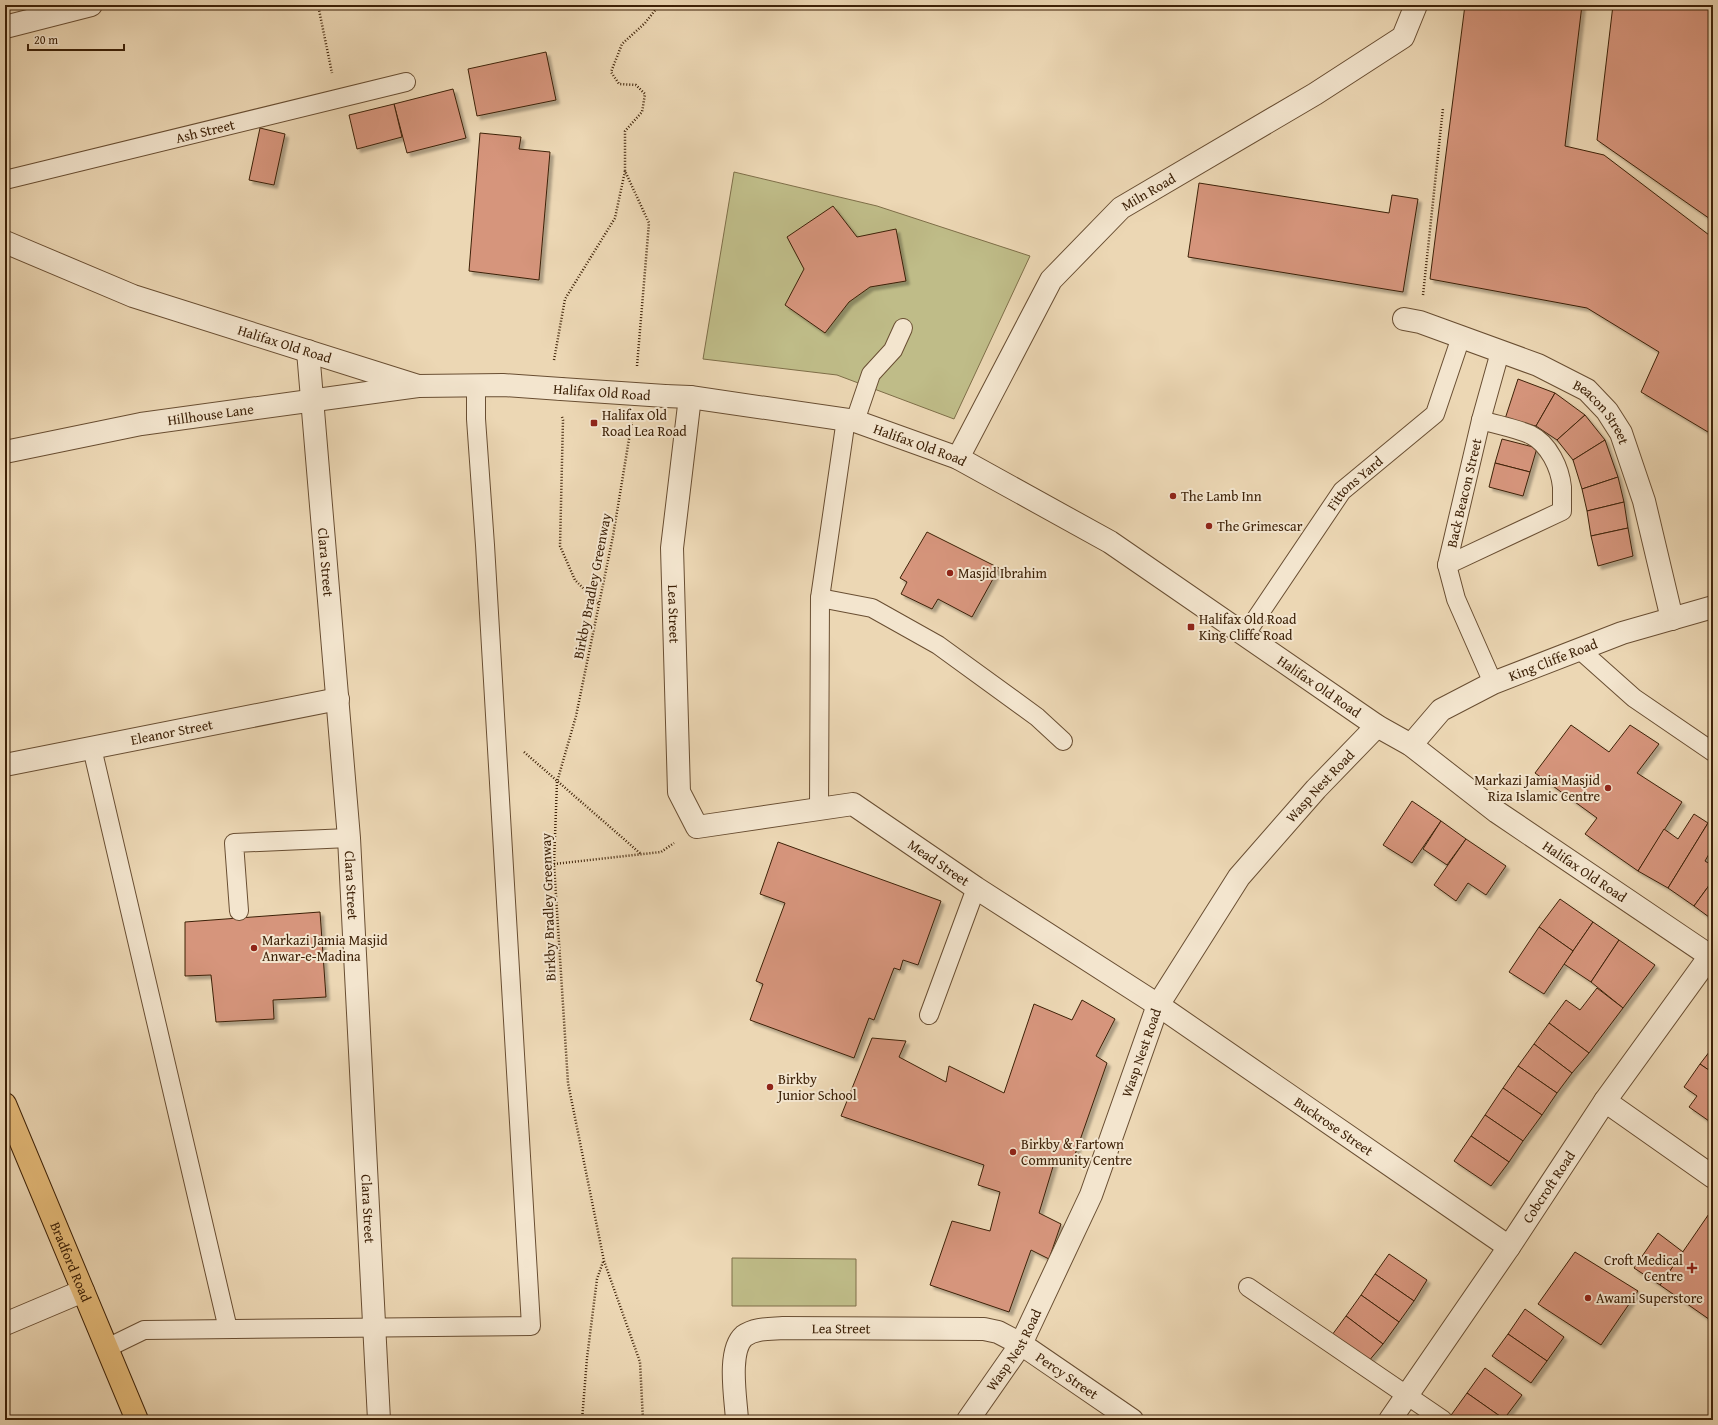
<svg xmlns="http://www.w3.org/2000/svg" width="1718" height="1425" font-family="'Gentium Book Plus',serif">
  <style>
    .green { fill: #bfbc88; stroke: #7e6e48 }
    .building { fill: #d6957c; stroke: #3d2107; filter: url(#shadow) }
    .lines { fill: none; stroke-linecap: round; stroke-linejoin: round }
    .service-casing { stroke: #694e32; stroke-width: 20 }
    .minor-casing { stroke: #694e32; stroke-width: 24 }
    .tertiary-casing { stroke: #694e32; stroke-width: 24 }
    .primary-casing { stroke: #3d2107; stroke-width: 24 }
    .path { stroke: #3d2107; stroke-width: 2.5; stroke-dasharray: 1 2; stroke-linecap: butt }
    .service { stroke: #f3e5ce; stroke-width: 18 }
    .minor { stroke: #f3e5ce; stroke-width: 22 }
    .tertiary { stroke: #f3e5ce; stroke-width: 22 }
    .primary { stroke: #e6bc7a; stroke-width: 22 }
    .tertiary-bridge-casing { stroke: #694e32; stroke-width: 24; stroke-linecap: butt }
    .tertiary-bridge { stroke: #f3e5ce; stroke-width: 22 }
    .poi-dot { fill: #8f2418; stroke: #f3e5ce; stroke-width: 1.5 }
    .labels { text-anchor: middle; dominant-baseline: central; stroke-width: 4; stroke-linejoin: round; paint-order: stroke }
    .street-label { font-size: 14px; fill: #3d2107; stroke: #f3e5ce }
    .poi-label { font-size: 14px; fill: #3d2107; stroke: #f3e5ce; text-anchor: start }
  </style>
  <defs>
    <filter id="shadow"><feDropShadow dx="3.5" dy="3.5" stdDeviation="1" flood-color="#0004"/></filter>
  </defs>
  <rect width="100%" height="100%" fill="#ecd7b4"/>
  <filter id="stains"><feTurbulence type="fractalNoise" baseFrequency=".005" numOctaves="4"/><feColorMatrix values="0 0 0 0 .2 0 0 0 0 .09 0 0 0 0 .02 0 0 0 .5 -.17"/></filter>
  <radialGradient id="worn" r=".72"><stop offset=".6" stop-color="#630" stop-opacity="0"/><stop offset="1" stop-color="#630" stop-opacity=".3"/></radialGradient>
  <!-- green -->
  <g class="green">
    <path d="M734 172 877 206 1030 256 954 419 837 375 703 359Z"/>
    <path d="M732 1258 856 1259V1306H732Z"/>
  </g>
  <!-- building -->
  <g class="building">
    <path d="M1465 5H1582L1565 146 1604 155 1713 238V435L1641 392 1659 352 1587 308 1430 279Z"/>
    <path d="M1613 5H1713V221L1597 140Z"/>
    <path d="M546 52 556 100 477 116 468 69Z"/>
    <path d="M453 89 466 138 407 153 394 104Z"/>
    <path d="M394 104 402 137 357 149 349 115Z"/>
    <path d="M260 128 285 134 274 185 249 180Z"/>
    <path d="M480 133 521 137 519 149 550 152 539 280 469 271Z"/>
    <path d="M1199 183 1389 213 1392 195 1418 199 1403 292 1188 257Z"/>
    <path d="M833 206 857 237 896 229 906 281 870 287 849 302 825 333 785 305 804 269 787 237Z"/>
    <path d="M1518 379 1555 393 1536 426 1505 419Z"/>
    <path d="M1555 393 1585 415 1557 440 1536 426Z"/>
    <path d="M1585 415 1605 440 1573 460 1557 440Z"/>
    <path d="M1502 439 1537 448 1530 472 1495 463Z"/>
    <path d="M1605 440 1618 477 1582 489 1573 460Z"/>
    <path d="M1495 463 1530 472 1523 496 1489 487Z"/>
    <path d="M1618 477 1624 502 1587 511 1582 489Z"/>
    <path d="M1624 502 1628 528 1591 536 1587 511Z"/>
    <path d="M1628 528 1633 556 1598 566 1591 536Z"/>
    <path d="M927 532 999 568 972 617 938 599 932 609 901 594 907 582 900 578Z"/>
    <path d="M1571 725 1609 752 1630 725 1659 744 1637 773 1682 802 1638 871 1585 834 1597 818 1535 773Z"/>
    <path d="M1412 801 1441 821 1412 863 1383 845Z"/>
    <path d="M1694 814 1708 823 1668 888 1638 871 1664 829 1678 839Z"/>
    <path d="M1441 821 1466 839 1447 865 1423 849Z"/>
    <path d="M1708 823 1713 826V847L1705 861 1713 866V880L1694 906 1668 888Z"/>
    <path d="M1466 839 1506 866 1486 895 1468 883 1456 901 1434 885Z"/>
    <path d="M778 842 941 901 918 965 903 960 900 970 894 968 874 1020 869 1018 854 1058 750 1020 763 984 756 981 785 903 760 894Z"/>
    <path d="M1713 880V920L1694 906Z"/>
    <path d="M1560 899 1593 922 1573 951 1539 927Z"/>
    <path d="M320 912 326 997 273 1000 274 1019 216 1022 211 975 185 976V922Z"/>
    <path d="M1593 922 1619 940 1591 982 1564 964Z"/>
    <path d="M1539 927 1573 951 1544 994 1509 972Z"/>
    <path d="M1619 940 1655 965 1623 1008 1591 982Z"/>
    <path d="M1597 988 1623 1008 1589 1053 1549 1023 1566 1000 1580 1010Z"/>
    <path d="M1082 1000 1115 1019 1096 1056 1107 1063 1072 1163 1055 1160 1039 1213 1061 1224 1049 1259 1031 1250 1009 1312 930 1285 952 1221 990 1231 1000 1192 978 1185 984 1165 841 1116 872 1038 906 1041 899 1057 946 1082 949 1066 1004 1093 1034 1004 1072 1020Z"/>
    <path d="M1549 1023 1589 1053 1572 1073 1534 1044Z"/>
    <path d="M1534 1044 1572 1073 1557 1093 1518 1066Z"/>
    <path d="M1713 1047V1073L1700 1064Z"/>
    <path d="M1700 1064 1713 1073V1116L1709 1121 1689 1107 1697 1096 1684 1087Z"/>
    <path d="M1518 1066 1557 1093 1542 1115 1503 1088Z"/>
    <path d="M1503 1088 1542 1115 1523 1141 1485 1115Z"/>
    <path d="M1485 1115 1523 1141 1509 1162 1471 1136Z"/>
    <path d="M1471 1136 1509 1162 1491 1186 1454 1161Z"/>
    <path d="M1713 1208V1322L1660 1285Z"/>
    <path d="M1658 1233 1683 1252 1660 1285 1634 1268Z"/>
    <path d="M1575 1252 1638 1291 1601 1345 1538 1304Z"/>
    <path d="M1389 1254 1427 1280 1414 1301 1375 1274Z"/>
    <path d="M1375 1274 1414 1301 1399 1322 1361 1295Z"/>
    <path d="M1361 1295 1399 1322 1383 1344 1346 1316Z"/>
    <path d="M1525 1309 1564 1337 1547 1361 1508 1334Z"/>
    <path d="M1346 1316 1383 1344 1368 1362 1332 1335Z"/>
    <path d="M1508 1334 1547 1361 1531 1383 1492 1356Z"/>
    <path d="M1485 1368 1522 1395 1504 1419 1467 1393Z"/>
    <path d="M1467 1393 1504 1419 1503 1420H1453L1449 1418Z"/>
  </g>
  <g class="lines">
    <defs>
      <g id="service">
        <path id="s1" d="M5 180 406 82"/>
        <path d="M855 421 871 374 893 350 903 328"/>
        <path d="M1447 565 1562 511C1562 503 1562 495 1562 487 1560 468 1549 444 1531 435 1516 428 1497 425 1481 420"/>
        <path d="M820 598 872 608 938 645 1037 717 1063 741"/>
        <path id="s2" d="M1245 635 1342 491 1435 414 1461 337"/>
        <path d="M1579 649 1634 698 1713 752"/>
        <path id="s3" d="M1493 683 1456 599 1447 565 1481 420 1500 352"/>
        <path d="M92 748 228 1329"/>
        <path d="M819 808 820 598 846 419"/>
        <path d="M239 911 234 843 349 838"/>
        <path d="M929 1015 976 888"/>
        <path d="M1248 1287 1443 1420"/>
        <path d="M107 1348 144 1330 531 1326 485 545 476 419V385"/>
      </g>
      <g id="minor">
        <path d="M5 27 91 5"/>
        <path id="s4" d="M1404 319 1420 322 1538 365 1587 390 1607 411 1621 433 1644 501 1672 619"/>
        <path id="s5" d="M308 351 349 838 379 1420"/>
        <path id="s6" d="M690 397 672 548 679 792 697 827 853 804 976 888 1158 1005 1509 1247"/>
        <path id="s7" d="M5 452 141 424 418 386"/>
        <path id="s8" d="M958 458 1051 280 1121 208 1315 94 1403 37 1416 5"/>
        <path id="s9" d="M1411 745 1441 710 1493 683 1622 633 1713 607"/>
        <path id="s10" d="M5 765 338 699"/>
        <path d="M1605 1101 1713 1177"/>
        <path d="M5 1324 83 1291"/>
        <path id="s11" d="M737 1420C736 1400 727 1351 744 1336 755 1328 770 1329 783 1328L984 1329 998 1332 1021 1344 1132 1420"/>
        <path id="s12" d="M968 1420 1021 1344 1091 1195 1158 1005 1239 877 1316 789 1377 726"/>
        <path id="s13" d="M1390 1420 1509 1247 1605 1101 1710 956"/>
      </g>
      <g id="tertiary">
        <path id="s14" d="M5 242 133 296 418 386 503 385 561 389"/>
        <path id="s15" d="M665 396 690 397 855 421 958 458 1110 542 1377 726 1411 745 1497 812 1713 958"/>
      </g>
      <g id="primary">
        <path id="s16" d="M5 1104 137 1420"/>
      </g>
    </defs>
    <!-- service casing -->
    <use href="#service" class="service-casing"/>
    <!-- minor casing -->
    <use href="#minor" class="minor-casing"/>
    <!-- tertiary casing -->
    <use href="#tertiary" class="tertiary-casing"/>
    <!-- primary casing -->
    <use href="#primary" class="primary-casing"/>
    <!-- path -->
    <g class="path">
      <path d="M318 5 332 73"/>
      <path d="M1423 295 1443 108"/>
      <path d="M554 360 565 299 615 218 625 171"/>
      <path d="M637 366 649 223 625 171V131L642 112 645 94 636 85 619 84 611 72 622 44 645 23 656 9 654 5"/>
      <path d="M562 417 563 420 560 546 575 580 599 604"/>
      <path d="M632 421 613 536 576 716 557 782 554 864 568 1083 604 1261 640 1362 643 1420"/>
      <path d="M524 752 641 854"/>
      <path d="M554 864 661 852 674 843"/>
      <path d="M582 1420 587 1358 597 1279 603 1262"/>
    </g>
    <!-- service -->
    <use href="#service" class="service"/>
    <!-- minor -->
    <use href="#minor" class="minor"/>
    <!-- tertiary -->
    <use href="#tertiary" class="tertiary"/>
    <!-- primary -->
    <use href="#primary" class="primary"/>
    <defs>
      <path id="tertiary-bridge" d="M561 389 665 396"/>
    </defs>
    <!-- tertiary-bridge casing -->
    <use href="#tertiary-bridge" class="tertiary-bridge-casing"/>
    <!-- tertiary-bridge -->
    <use href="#tertiary-bridge" class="tertiary-bridge"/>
  </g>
  <!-- markers -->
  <g class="poi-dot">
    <rect x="590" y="419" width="8" height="8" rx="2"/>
    <circle cx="1173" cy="496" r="4"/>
    <circle cx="1209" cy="526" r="4"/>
    <circle cx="950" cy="573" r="4"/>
    <rect x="1187" y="623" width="8" height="8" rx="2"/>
    <circle cx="1608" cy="788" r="4"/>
    <circle cx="254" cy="948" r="4"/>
    <circle cx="770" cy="1087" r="4"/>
    <circle cx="1013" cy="1152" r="4"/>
    <path d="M1690 1262h4v4h4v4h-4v4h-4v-4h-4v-4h4z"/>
    <circle cx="1588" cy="1298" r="4"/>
  </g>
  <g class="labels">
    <!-- street labels -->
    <g class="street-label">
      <text stroke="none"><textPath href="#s1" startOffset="206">Ash Street</textPath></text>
      <text stroke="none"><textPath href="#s8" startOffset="333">Miln Road</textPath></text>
      <text stroke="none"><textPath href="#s14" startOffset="298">Halifax Old Road</textPath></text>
      <text transform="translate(602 392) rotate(4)">Halifax Old Road</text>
      <text stroke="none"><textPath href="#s7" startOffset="209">Hillhouse Lane</textPath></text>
      <text stroke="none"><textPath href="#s4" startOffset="223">Beacon Street</textPath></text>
      <text stroke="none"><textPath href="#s15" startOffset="261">Halifax Old Road</textPath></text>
      <text stroke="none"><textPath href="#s2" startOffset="188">Fittons Yard</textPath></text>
      <text stroke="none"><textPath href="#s3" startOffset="201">Back Beacon Street</textPath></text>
      <text stroke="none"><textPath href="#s5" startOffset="212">Clara Street</textPath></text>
      <text transform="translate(592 586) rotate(-79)">Birkby Bradley Greenway</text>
      <text stroke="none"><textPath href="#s6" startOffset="218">Lea Street</textPath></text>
      <text stroke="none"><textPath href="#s9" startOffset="169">King Cliffe Road</textPath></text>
      <text stroke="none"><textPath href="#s15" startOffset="729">Halifax Old Road</textPath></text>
      <text stroke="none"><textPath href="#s10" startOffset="170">Eleanor Street</textPath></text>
      <text stroke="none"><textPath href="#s12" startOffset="732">Wasp Nest Road</textPath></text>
      <text stroke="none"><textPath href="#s6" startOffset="697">Mead Street</textPath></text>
      <text stroke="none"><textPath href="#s15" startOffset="1053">Halifax Old Road</textPath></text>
      <text stroke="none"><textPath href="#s5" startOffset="536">Clara Street</textPath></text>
      <text transform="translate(548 907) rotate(-92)">Birkby Bradley Greenway</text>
      <text stroke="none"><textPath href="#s12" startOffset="408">Wasp Nest Road</textPath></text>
      <text stroke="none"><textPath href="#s6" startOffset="1172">Buckrose Street</textPath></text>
      <text stroke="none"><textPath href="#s13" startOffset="282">Cobcroft Road</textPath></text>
      <text stroke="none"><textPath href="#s5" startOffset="860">Clara Street</textPath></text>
      <text stroke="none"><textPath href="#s16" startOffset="171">Bradford Road</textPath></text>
      <text stroke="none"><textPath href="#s11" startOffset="185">Lea Street</textPath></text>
      <text stroke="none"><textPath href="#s12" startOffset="84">Wasp Nest Road</textPath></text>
      <text stroke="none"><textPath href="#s11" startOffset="424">Percy Street</textPath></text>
    </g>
    <!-- poi labels -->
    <g class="poi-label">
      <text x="602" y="415">Halifax Old<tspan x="602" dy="16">Road Lea Road</tspan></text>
      <text x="1181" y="496">The Lamb Inn</text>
      <text x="1217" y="526">The Grimescar</text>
      <text x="958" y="573">Masjid Ibrahim</text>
      <text x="1199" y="619">Halifax Old Road<tspan x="1199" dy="16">King Cliffe Road</tspan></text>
      <text x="1600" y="780" text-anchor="end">Markazi Jamia Masjid<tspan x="1600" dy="16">Riza Islamic Centre</tspan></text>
      <text x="262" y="940">Markazi Jamia Masjid<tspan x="262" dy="16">Anwar-e-Madina</tspan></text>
      <text x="778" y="1079">Birkby<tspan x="778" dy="16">Junior School</tspan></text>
      <text x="1021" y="1144">Birkby &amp; Fartown<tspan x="1021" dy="16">Community Centre</tspan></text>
      <text x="1683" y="1260" text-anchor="end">Croft Medical<tspan x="1683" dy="16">Centre</tspan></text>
      <text x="1596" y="1298">Awami Superstore</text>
    </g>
  </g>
  <!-- margin -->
  <rect width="1718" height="1425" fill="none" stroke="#ecd7b4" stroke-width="20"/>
  <rect x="6" y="6" width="1706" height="1413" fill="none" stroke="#3d2107" stroke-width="2"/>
  <rect x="10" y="10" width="1698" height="1405" fill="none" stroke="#3d2107"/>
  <!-- scale -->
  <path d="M28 44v6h96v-6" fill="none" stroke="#3d2107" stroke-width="2"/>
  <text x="34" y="44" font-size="12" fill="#3d2107" stroke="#f3e5ce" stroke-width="3" paint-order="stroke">20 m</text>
  <rect width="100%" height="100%" filter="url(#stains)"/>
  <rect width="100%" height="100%" fill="url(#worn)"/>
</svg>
